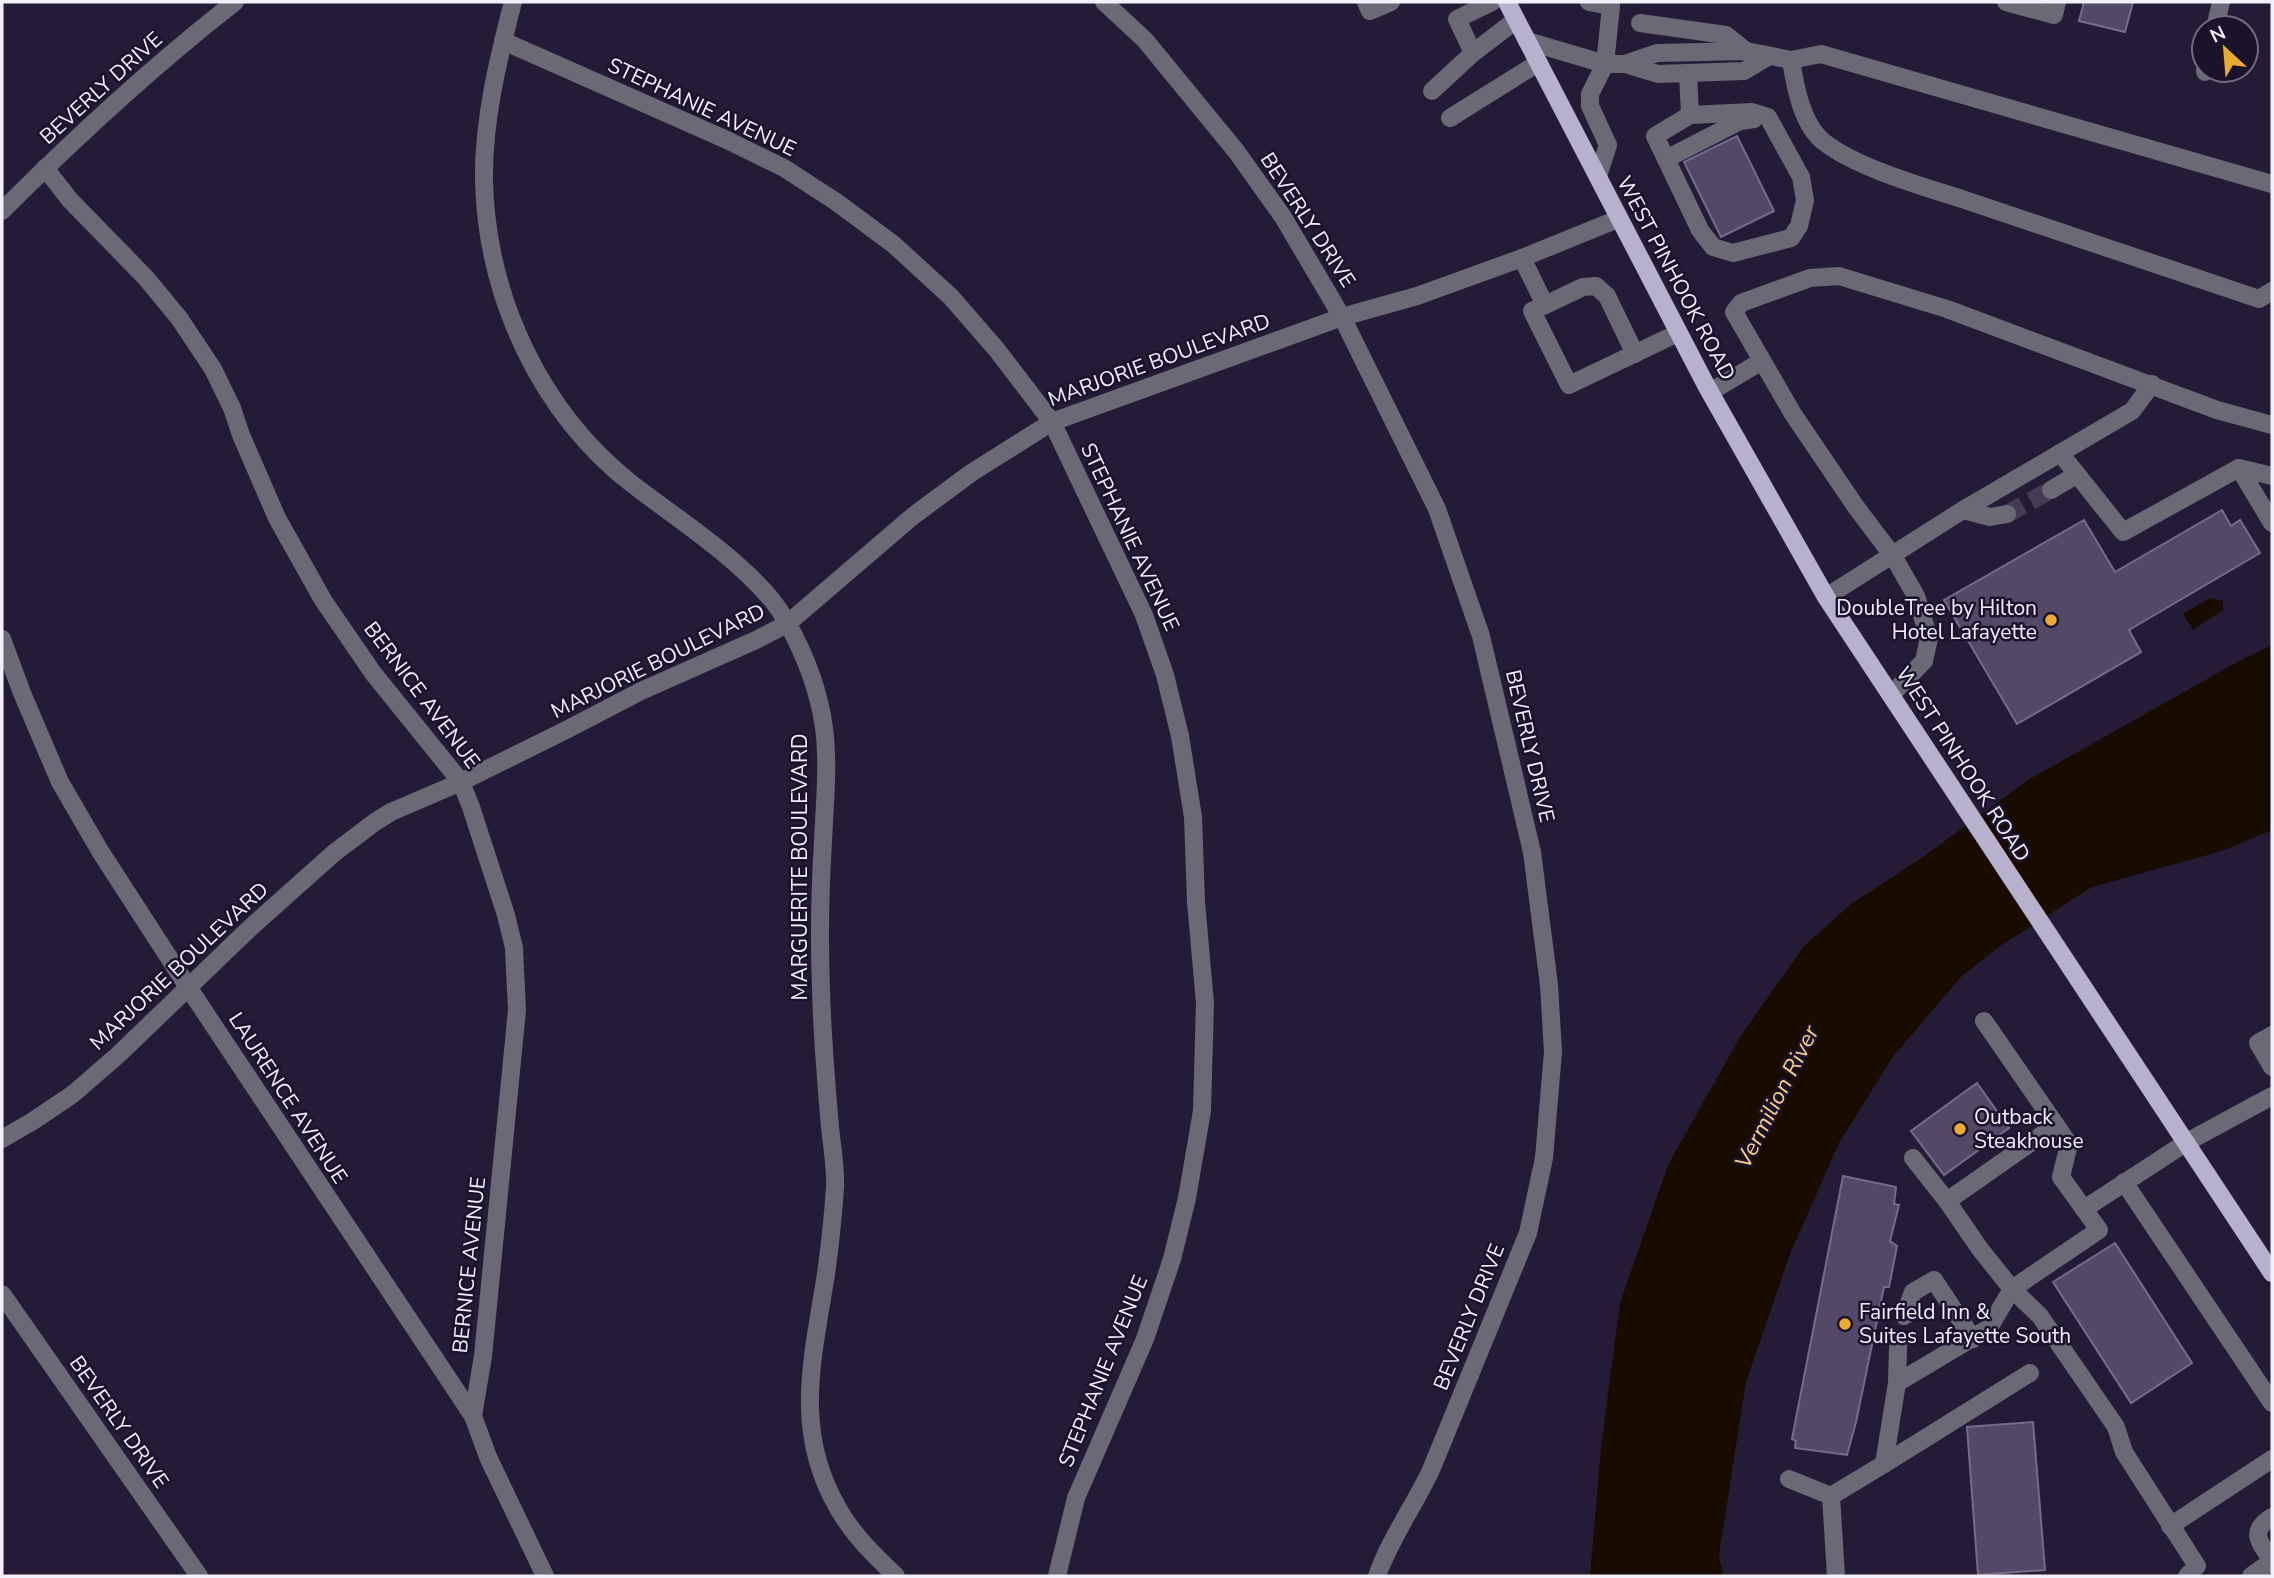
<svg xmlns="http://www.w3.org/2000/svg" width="2274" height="1578" font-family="'Nunito Sans',sans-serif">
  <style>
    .water { fill: #180c00 }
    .building { fill: #524967; stroke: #756c8c; stroke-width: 2 }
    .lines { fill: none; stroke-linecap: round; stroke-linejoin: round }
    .minor-tunnel { stroke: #433c54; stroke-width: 18; stroke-dasharray: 18 9; stroke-linecap: butt }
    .minor { stroke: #6c6977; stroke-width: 18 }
    .major { stroke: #b8b1ce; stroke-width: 18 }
    .poi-dot { fill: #e7ac36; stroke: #1b122c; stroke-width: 2.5 }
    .labels { text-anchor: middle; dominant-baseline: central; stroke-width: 5; stroke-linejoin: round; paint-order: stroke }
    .street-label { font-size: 21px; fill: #f3f0fe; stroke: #1b122c }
    .poi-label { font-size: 21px; fill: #f3f0fe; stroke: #1b122c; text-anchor: start }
    .water-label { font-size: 23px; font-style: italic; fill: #fbcf83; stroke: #1b122c }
  </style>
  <rect width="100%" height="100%" fill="#241c36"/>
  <!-- water -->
  <g class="water">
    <path d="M2210 598 2223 601V610L2193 630 2183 614Z"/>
    <path d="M2272 645V830L2222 851 2092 887 2000 946 1961 977 1892 1058 1839 1143 1790 1254 1746 1382 1719 1555 1723 1576H1590L1601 1447 1620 1303 1668 1165 1740 1037 1804 946 1851 904 1923 857 2028 780 2239 661Z"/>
  </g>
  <!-- building -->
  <g class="building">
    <path d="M2084 2H2133L2125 32 2079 21Z"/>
    <path d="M1737 136 1774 211 1721 237 1684 162Z"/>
    <path d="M2222 510 2231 526 2240 520 2260 553 2129 630 2141 652 2017 724 1944 600 2084 520 2115 572Z"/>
    <path d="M1977 1083 2009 1128 1944 1175 1911 1131Z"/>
    <path d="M1843 1176 1896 1187 1894 1204 1899 1205 1890 1241 1897 1246 1889 1287H1884L1856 1422 1847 1455 1795 1448 1796 1441 1792 1439Z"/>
    <path d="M2115 1243 2192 1363 2131 1403 2053 1282Z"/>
    <path d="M2033 1422 2045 1570 1978 1575 1967 1427Z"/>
  </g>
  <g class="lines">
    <!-- minor-tunnel -->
    <g class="minor-tunnel">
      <path d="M2007 514 2051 490"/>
      <path d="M1898 1348 1904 1316"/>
    </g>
    <!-- minor -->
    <g class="minor">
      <path d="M513 2C498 60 483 121 484 181 487 297 540 412 632 484 679 520 733 554 772 600 792 625 812 671 819 702 831 747 825 795 823 841 820 890 819 939 821 988 822 1034 826 1081 830 1127 832 1147 836 1168 835 1188 833 1217 830 1245 826 1274 813 1358 792 1431 839 1510 854 1536 875 1556 896 1576"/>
      <path d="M1104 2 1145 40 1236 151 1283 217 1342 317 1437 509 1481 636 1532 852 1549 985 1553 1052 1544 1158 1528 1233 1431 1470C1414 1506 1390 1539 1377 1576"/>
      <path d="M1366 2 1370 11 1391 2"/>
      <path d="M1589 2 1611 6 1605 64 1590 94V106L1608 145 1598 176"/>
      <path d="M2006 2 2054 15 2057 2"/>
      <path d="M1640 23 1726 35 1746 51"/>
      <path d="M2215 28 2221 2"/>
      <path d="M503 41 727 140 784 168 835 201 893 244 951 297 997 350 1052 422 1144 615 1165 675 1180 736 1193 817 1196 902 1205 1003 1202 1111 1187 1198 1172 1259 1145 1339 1076 1498 1057 1576"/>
      <path d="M1527 41 1605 64H1625L1657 53 1746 51 1791 60 1821 54 2272 184"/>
      <path d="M1473 53 1457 19 1492 2"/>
      <path d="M1791 60C1795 86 1802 125 1824 142 1858 169 1929 188 1971 202 2067 234 2163 267 2259 299L2272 291"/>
      <path d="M1625 64 1658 74 1744 71 1769 56"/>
      <path d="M2205 72V70"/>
      <path d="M1688 73 1690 115 1752 112 1768 117 1801 177 1805 200 1799 226 1791 238 1733 253 1713 247 1700 230 1655 136 1690 115"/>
      <path d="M1432 91 1473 53 1516 20"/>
      <path d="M1450 118 1538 63"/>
      <path d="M1666 159 1740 121 1754 119"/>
      <path d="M45 168 70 200 146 278 179 318 213 369 232 408 241 435 277 518 323 600 373 673 461 782 471 807 506 915 514 948 517 1010 483 1356 473 1416"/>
      <path d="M2 211C75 138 153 66 235 2"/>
      <path d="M1522 258 1545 305 1532 311 1569 385 1678 333"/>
      <path d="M1545 305 1583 287 1596 286 1607 296 1635 354"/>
      <path d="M1710 392 1762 361"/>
      <path d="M2060 453 2123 532 2239 468 2272 476"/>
      <path d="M2239 468 2272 523"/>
      <path d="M2051 490 2076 475"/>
      <path d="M1963 510 1990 517 2007 514"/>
      <path d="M1826 597 1963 510 2132 411 2152 384"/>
      <path d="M2 639 22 693 60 782 100 851 188 987 473 1416 488 1457 545 1576"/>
      <path d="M1891 695 1924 661 1929 638 1916 596 1893 556 1856 507 1793 414 1734 312 1741 303 1810 278 1839 276 1947 309 2217 410 2272 425"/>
      <path d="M1984 1021 2069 1144 2061 1177 2099 1230 2012 1289 1980 1249 1947 1201 2056 1125"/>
      <path d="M2272 1035 2258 1043 2272 1067"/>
      <path d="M2 1139 33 1121 73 1094 118 1055 250 928 334 853 375 822 391 812 461 782 566 730 641 691 756 640 787 624 913 516 971 473 1052 422 1342 317 1417 296 1522 258 1618 219"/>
      <path d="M1913 1158 1947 1201"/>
      <path d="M2124 1182 2272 1403"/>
      <path d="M2084 1209 2187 1142 2272 1096"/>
      <path d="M2 1294 199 1576"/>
      <path d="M1904 1316 1913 1292 1934 1280 1973 1339"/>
      <path d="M1897 1383 1898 1348"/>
      <path d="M1884 1464 2030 1373"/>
      <path d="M1789 1479 1831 1496"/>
      <path d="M2272 1517C2248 1532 2260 1542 2272 1561"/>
      <path d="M2170 1526 2272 1459"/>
      <path d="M1836 1576 1831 1496 1884 1464 1897 1383 1989 1328 2012 1289 2040 1316 2116 1427 2124 1452 2197 1566 2187 1576"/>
      <path d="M2251 1576 2272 1561"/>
    </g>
    <!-- major -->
    <path class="major" d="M1507 2 1707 387 1826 597 2272 1273"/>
  </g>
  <!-- markers -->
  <g class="poi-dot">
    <circle cx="2051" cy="620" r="7"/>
    <circle cx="1960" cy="1129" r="7"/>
    <circle cx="1845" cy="1324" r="7"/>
  </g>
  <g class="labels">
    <!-- street labels -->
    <g class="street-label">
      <text transform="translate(101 88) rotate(-42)">BEVERLY DRIVE</text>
      <text transform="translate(702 107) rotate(25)">STEPHANIE AVENUE</text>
      <text transform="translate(1308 220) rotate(57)">BEVERLY DRIVE</text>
      <text transform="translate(1676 278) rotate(62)">WEST PINHOOK ROAD</text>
      <text transform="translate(1159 360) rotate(-20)">MARJORIE BOULEVARD</text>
      <text transform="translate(1130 537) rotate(65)">STEPHANIE AVENUE</text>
      <text transform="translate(658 661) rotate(-26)">MARJORIE BOULEVARD</text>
      <text transform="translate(422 695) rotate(53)">BERNICE AVENUE</text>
      <text transform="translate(1530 746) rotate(77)">BEVERLY DRIVE</text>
      <text transform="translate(1963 764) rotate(57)">WEST PINHOOK ROAD</text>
      <text transform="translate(800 867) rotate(-90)">MARGUERITE BOULEVARD</text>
      <text transform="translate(179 966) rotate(-43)">MARJORIE BOULEVARD</text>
      <text transform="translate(288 1098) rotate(57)">LAURENCE AVENUE</text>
      <text transform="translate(469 1265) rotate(-84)">BERNICE AVENUE</text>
      <text transform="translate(1469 1317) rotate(-68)">BEVERLY DRIVE</text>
      <text transform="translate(1103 1371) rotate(-68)">STEPHANIE AVENUE</text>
      <text transform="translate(119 1422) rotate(55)">BEVERLY DRIVE</text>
    </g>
    <!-- poi labels -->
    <g class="poi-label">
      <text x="2037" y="608" text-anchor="end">DoubleTree by Hilton<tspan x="2037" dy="24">Hotel Lafayette</tspan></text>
      <text x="1974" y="1117">Outback<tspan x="1974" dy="24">Steakhouse</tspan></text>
      <text x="1859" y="1312">Fairfield Inn &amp;<tspan x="1859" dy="24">Suites Lafayette South</tspan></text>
    </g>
    <!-- water labels -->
    <g class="water-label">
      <text transform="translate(1777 1097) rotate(-63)">Vermilion River</text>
    </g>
  </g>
  <!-- border -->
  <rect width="2274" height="1578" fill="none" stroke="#f3f0fe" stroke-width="7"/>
  <!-- north arrow -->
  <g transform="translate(2225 49) rotate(334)"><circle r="33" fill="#1b122c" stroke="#716b80" stroke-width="2"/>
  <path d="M0-5L12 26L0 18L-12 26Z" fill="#e7ac36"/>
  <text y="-10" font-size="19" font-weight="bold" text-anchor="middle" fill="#f3f0fe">N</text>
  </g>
</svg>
